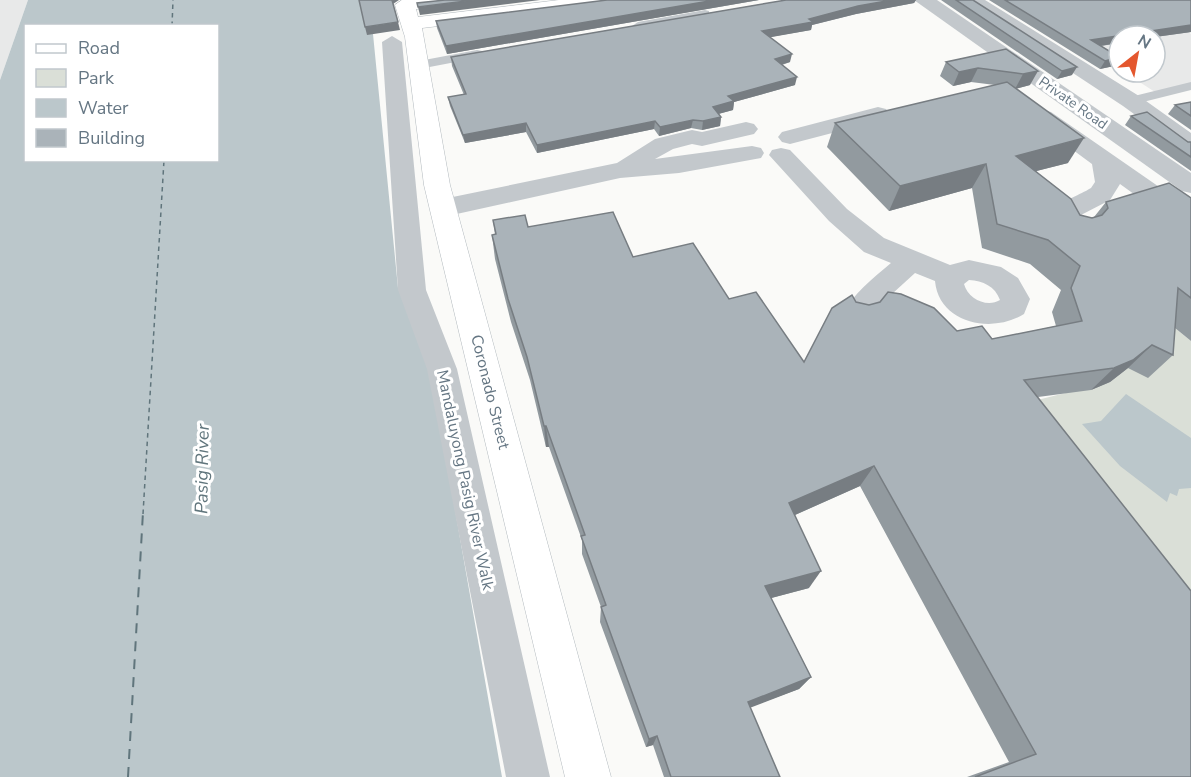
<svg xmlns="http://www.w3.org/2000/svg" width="1191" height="777" font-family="'Nunito Sans',sans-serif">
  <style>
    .built { fill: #e8e9e9 }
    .green { fill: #dadfd7 }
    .water { fill: #bbc7cb; fill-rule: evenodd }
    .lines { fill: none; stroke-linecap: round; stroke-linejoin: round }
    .ferry-far1 { stroke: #60757c; stroke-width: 1.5; stroke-dasharray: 4.5 4; stroke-linecap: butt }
    .ferry { stroke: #60757c; stroke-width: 2; stroke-dasharray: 10 8; stroke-linecap: butt }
    .secondary-casing { stroke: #b3babf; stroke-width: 1 }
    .service { fill: #c3c8cc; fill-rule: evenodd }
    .pedestrian { fill: #c3c8cc; fill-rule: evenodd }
    .minor { fill: #c3c8cc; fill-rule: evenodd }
    .secondary { fill: #fff; fill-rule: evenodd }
    .wall { fill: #929a9f }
    .shaded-wall { fill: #777d82 }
    .building { fill: #aab3b9; stroke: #777d82; stroke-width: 1.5 }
    .labels { text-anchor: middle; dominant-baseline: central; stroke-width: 6; stroke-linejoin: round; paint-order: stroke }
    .far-street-label { font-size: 14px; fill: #657683; stroke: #fff }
    .street-label { font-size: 16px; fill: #657683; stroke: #fff }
    .water-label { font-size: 18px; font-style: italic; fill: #60757c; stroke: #fff }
  </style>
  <rect width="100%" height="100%" fill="#fafaf8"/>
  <!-- built -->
  <g class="built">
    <path d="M0 0H28L0 80Z"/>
    <path d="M1009 0H1138L1191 34V84L1155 92 1124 72H1155V36H1119V69Z"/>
  </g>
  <!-- green -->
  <path class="green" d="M1170 324 1191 341V651L1064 480 882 526 804 382 1009 407 1110 382Z"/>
  <!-- water -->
  <g class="water">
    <path d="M28 0H365L373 34 398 288 429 362 502 777H0V80ZM26 26H218V160H26Z"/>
    <path d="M1126 394 1191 438V488L1179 489 1177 496 1170 493 1167 502 1120 466 1082 424 1101 421Z"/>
  </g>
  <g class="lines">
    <!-- ferry-far1 -->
    <g class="ferry-far1">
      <path d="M172 26 173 0"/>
      <path d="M143 514 164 160"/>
    </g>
    <!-- ferry -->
    <path class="ferry" d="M128 777 143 512"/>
    <defs>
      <path id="secondary" d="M402 0H455L445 6 416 9 418 17 559 0H617L607 6 422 28 450 185 611 777H565L424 185 405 37 395 5Z"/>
    </defs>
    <!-- secondary casing -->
    <use href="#secondary" class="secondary-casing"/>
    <!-- service -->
    <g class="service">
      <path d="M705 10 709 11V17L638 30 632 26 638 22Z"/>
      <path d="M477 50 482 51V57L419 69 412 65 419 61Z"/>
      <path d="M1191 82V90L1131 105 1124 101 1126 98Z"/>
    </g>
    <!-- pedestrian -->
    <path class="pedestrian" d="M392 36 402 42 426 290 457 369 550 777H506L427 369 398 290 382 42Z"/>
    <!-- minor -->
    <g class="minor">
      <path d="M914 0H937L1191 173V193L1182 191Z"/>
      <path d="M962 0H985L1139 96 1191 133V151L1182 149 1123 106Z"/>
      <path d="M878 107 886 109 890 114 886 119 790 144 782 142 778 137 782 132Z"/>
      <path d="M1043 110 1051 112 1191 209V231L1181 228 1120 184 1110 200 1081 215 1082 222 1087 231 1083 237 1073 240 1063 237C1042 203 1066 203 1091 188L1095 182 1092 164 1035 122 1031 117 1035 112Z"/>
      <path d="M746 122 754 124 758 129 754 134 702 146 692 144 673 149 655 159 752 146 761 148 764 153 761 158 679 173 620 178 443 217 434 214 430 208 434 202 443 199 617 163 655 139 692 130 702 132Z"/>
      <path d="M781 148 790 150 847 209 884 238 950 265 969 260 1001 267 1018 278 1030 299 1024 314C993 334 939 324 935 281L915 273 881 304 868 323 857 326 846 323 842 315C854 293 872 279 891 263L864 252 829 221 769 155 772 150ZM969 280C983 281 995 286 1000 300 987 308 968 299 964 284Z"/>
    </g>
    <!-- secondary -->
    <use href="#secondary" class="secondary"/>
  </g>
  <!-- wall -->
  <g class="wall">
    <path d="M608 0H759L447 54 437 28 436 21Z"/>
    <path d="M786 0H916L914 3 856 14 812 25 811 30 770 37 790 62 782 65 795 85 734 102 733 110 718 114 721 117 720 126 702 130 691 128 659 136 654 129 537 153 526 132 465 143 450 106 448 97 464 95 452 66 451 57Z"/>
    <path d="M941 0H973L1072 75 1057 79Z"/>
    <path d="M989 0H1191V32L1155 37V36H1119V43L1101 46 1119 58 1114 66 1100 69Z"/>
    <path d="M1006 49 1030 85 1015 89 1068 163 1036 171 1080 215 1092 218 1094 217 1106 202 1191 198V341L1175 328 1173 355 1148 378 1128 368 1110 382 1091 390 1038 397 1191 777H967L1009 762 860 486 795 515 809 588 771 598 811 677 799 689 750 707 780 777H664L653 745 646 747 600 622 601 607 582 554V540L549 447H546L530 380 511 322 495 259 492 235 495 234 493 220 528 227 633 257 729 299 804 362 856 302 957 331 992 339 1056 326 1052 312 1061 290 1030 264 982 248 972 188 889 211 827 147 835 123 995 85 971 82 953 86 940 76 946 62Z"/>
    <path d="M1191 102V130L1168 114 1175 105Z"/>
    <path d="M1131 116 1188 142H1191V171L1125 125Z"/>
  </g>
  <!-- shaded-wall -->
  <g class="shaded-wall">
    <path d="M392 0H399L393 4Z"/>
    <path d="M474 0H540L420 15 418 7Z"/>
    <path d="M715 0H759L447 54 446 46Z"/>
    <path d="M892 0H916L914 3 856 14 812 25 811 30 760 39 762 31 858 6Z"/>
    <path d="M398 22 400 30 367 35 365 27Z"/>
    <path d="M1191 25V32L1155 37V36H1119V43L1086 48 1091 40Z"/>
    <path d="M792 54 790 62 773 67 775 59Z"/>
    <path d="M1119 58 1114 66 1100 69 1105 61Z"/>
    <path d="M1077 67 1072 75 1057 79 1062 71Z"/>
    <path d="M978 68 971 82 953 86 959 72Z"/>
    <path d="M1038 71 1030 85 1015 89 1023 74Z"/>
    <path d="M797 77 795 85 734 102 733 110 711 116 713 107 728 96Z"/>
    <path d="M721 117 720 126 702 130 703 121Z"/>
    <path d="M693 120 691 128 659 136 660 127Z"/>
    <path d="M655 121 654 129 537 153V145Z"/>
    <path d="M526 123V132L465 143 463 135Z"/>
    <path d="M1084 138 1068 163 1001 180 1016 156Z"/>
    <path d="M986 164 972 188 889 211 900 186Z"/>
    <path d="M1152 345 1128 368 1110 382 1091 390 1114 368Z"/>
    <path d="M544 426H546L549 447H546Z"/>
    <path d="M874 466 860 486 779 522 789 503Z"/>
    <path d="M821 571 809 588 756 602 765 586Z"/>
    <path d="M811 677 799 689 739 712 748 702Z"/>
    <path d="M657 736 653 745 646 747 649 739Z"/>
  </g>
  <!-- building -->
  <g class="building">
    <path d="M359 0H392L398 22 365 27Z"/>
    <path d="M445 0H474L418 7 417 3Z"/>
    <path d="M607 0H715L446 46 436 21Z"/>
    <path d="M786 0H892L858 6 809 19 813 22 762 31 792 54 775 59 797 77 728 96 734 101 713 107 721 117 703 121 693 120 660 127 655 121 537 145 526 123 463 135 448 97 466 94 451 57Z"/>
    <path d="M956 0H973L1077 67 1062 71Z"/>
    <path d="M1005 0H1191V25L1091 40 1119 57 1105 61Z"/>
    <path d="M1006 49 1038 71 1023 74 978 68 959 72 946 62Z"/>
    <path d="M1007 82 1084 138 1016 156 1071 199 1080 215 1092 218 1102 215 1108 208 1106 202 1169 183 1191 198V298L1178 288 1173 355 1152 345 1133 360 1114 368 1024 380 1191 591V777H975L1036 754 874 466 789 503 821 571 765 586 811 677 748 702 780 777H671L657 736 649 739 601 607 606 605 581 536 585 535 546 426H544L527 357 508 299 492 235 496 234 493 220 525 215 528 227 613 212 633 257 693 243 729 299 756 292 804 362 832 308 852 295 856 302 869 305 880 302 888 292 901 294 934 308 957 331 982 326 992 339 1082 321 1071 288 1080 266 1048 240 997 224 986 164 900 186 835 123Z"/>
    <path d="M1191 102V116L1175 105Z"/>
    <path d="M1147 112 1188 142H1191V157L1131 116Z"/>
  </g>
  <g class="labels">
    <!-- far-street labels -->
    <g class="far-street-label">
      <text transform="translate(1073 103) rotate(35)">Private Road</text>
    </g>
    <!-- street labels -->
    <g class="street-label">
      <text transform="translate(490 392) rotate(76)">Coronado Street</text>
      <text transform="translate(465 480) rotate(78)">Mandaluyong Pasig River Walk</text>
    </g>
    <!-- water labels -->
    <g class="water-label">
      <text transform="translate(202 469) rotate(-89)">Pasig River</text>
    </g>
  </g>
  <!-- legend -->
  <rect x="24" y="24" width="195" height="138" fill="#ffffff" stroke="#c1c8cd" stroke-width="1.5"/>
  <rect x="36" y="44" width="30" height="9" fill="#ffffff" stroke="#c1c8cd" stroke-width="1.5"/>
  <text x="78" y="54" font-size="18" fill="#657683">Road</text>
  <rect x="36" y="69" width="30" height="18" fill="#dadfd7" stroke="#c1c8cd" stroke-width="1.5"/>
  <text x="78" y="84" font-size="18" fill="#657683">Park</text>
  <rect x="36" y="99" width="30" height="18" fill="#bbc7cb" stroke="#c1c8cd" stroke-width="1.5"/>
  <text x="78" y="114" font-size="18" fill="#657683">Water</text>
  <rect x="36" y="129" width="30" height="18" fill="#aab3b9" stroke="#c1c8cd" stroke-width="1.5"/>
  <text x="78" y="144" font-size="18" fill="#657683">Building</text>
  <!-- north arrow -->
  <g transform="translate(1137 54) rotate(31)"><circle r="28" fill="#ffffff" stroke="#c1c8cd" stroke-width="1.5"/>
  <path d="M0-4.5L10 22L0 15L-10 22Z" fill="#e4572e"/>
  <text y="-9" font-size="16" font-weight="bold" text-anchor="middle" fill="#657683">N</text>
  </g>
</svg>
